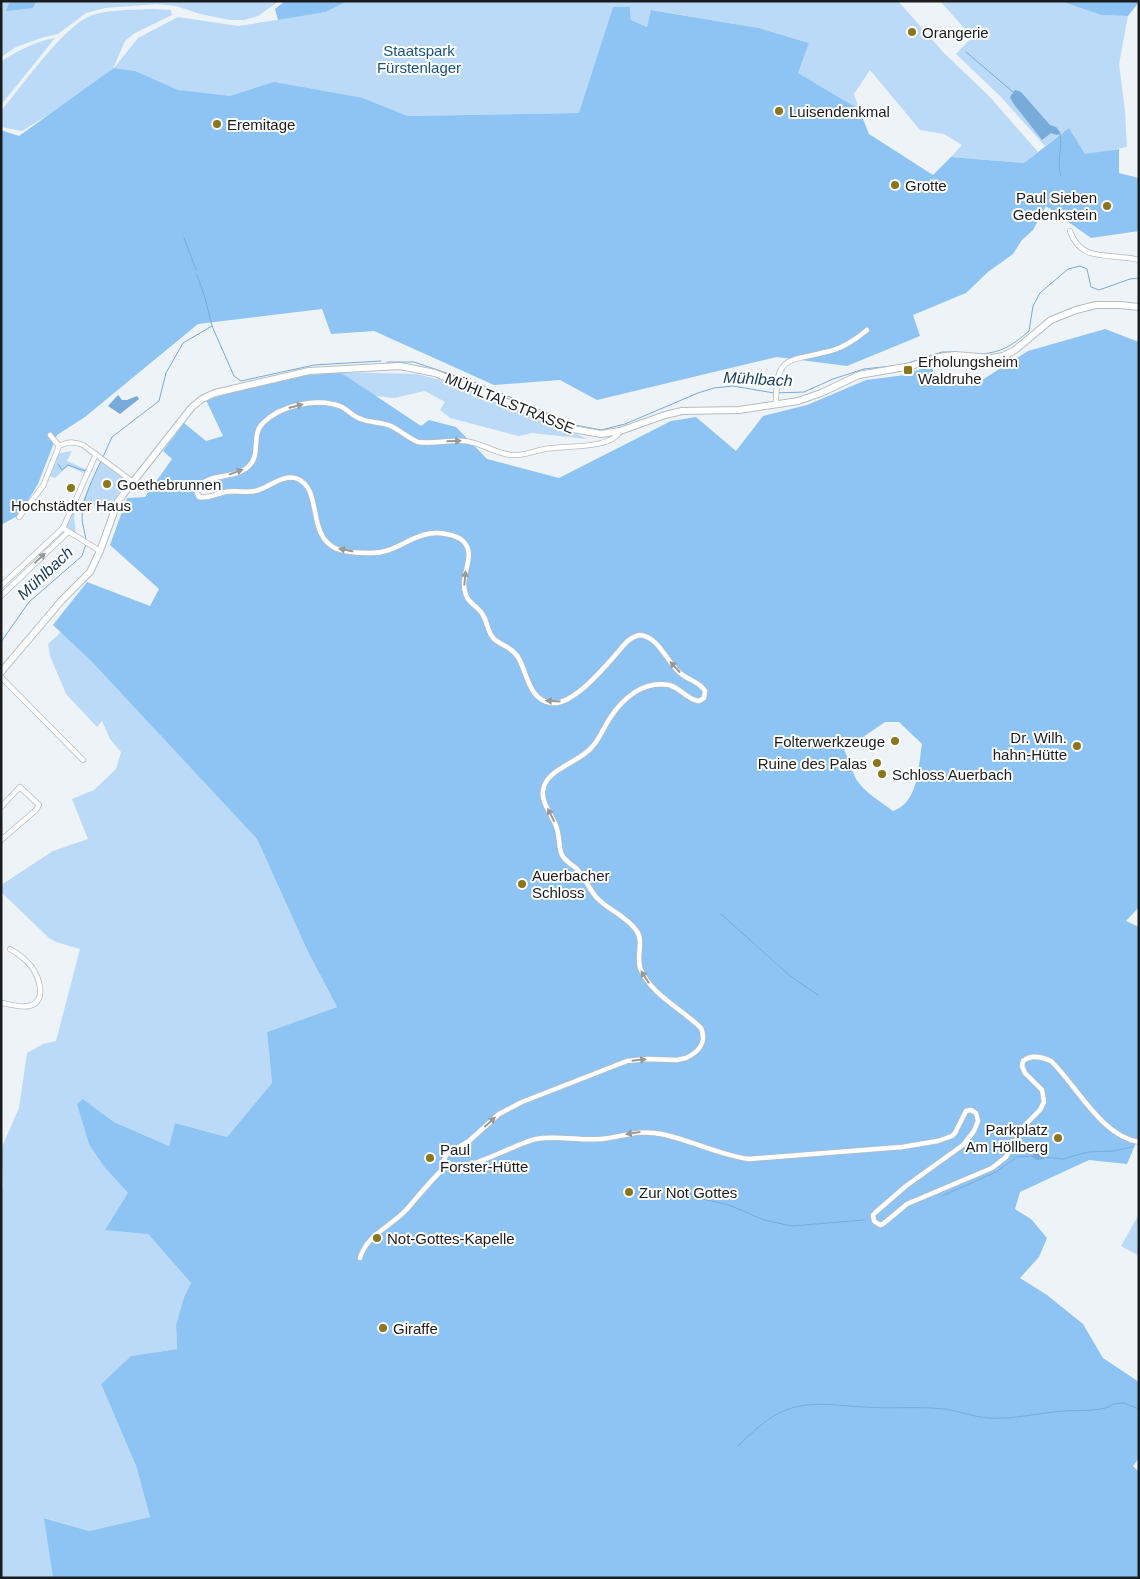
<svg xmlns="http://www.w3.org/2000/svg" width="1140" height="1579" font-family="Helvetica,sans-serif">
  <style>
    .green { fill: #badaf8 }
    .forest { fill: #8ec4f3; fill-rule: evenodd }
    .water { fill: #76abda }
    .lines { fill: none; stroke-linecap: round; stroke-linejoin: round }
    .stream { stroke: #76abda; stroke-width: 1 }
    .street-casing { stroke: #b7bcc0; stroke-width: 6 }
    .secondary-casing { stroke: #b7bcc0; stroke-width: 8 }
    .street { stroke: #fff; stroke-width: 4.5 }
    .secondary { stroke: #fff; stroke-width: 6 }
    .oneway { fill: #98999a }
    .poi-dot { fill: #8b771b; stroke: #fff; stroke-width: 2 }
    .labels { text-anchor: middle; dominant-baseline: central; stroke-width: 4; stroke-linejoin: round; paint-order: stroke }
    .poi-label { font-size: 15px; fill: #1b1c1e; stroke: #fff; text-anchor: start }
    .park-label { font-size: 15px; fill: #185380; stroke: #fff }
    .street-label { font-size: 15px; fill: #1b1c1e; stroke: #fff }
    .water-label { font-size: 16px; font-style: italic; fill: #143c5b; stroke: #fff }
  </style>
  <rect width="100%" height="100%" fill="#eef3f8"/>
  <!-- green -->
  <g class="green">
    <path d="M1 1H14L9 3 33 8 37 1H279L258 16 244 20H230L200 14 176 6 157 4 105 8 86 13 58 34 41 38 16 47 1 57Z"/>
    <path d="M348 1H898L944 53 989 96 1038 152 1024 163 951 157 962 145 944 134 920 130 870 70 854 94 859 109 798 73 809 43 759 28 652 10 647 27 631 20 630 7H613L580 113 408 116 363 98 234 140 135 71 114 68 138 38 178 17 238 26 326 12Z"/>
    <path d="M940 1H1060L1101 15 1128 16 1119 64 1125 111 1127 147 1085 155 1069 128 1045 146 1000 96 956 54 972 37Z"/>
    <path d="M154 9 171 10 172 15 135 33 125 41 112 71 58 109 22 131 1 127V111C22 86 60 31 88 17 104 9 135 10 154 9Z"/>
    <path d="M55 38 1 105V61C19 51 35 41 55 38Z"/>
    <path d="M340 372 416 374 449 382 588 439 532 433 519 436 450 418 440 410 445 402 425 391 394 398 375 396Z"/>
    <path d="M72 451 67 461 85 469 86 474 68 466 55 478 50 476 52 466 60 453Z"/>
    <path d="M101 461 127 481 111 504 108 513 83 500Z"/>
    <path d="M72 512 75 514 74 517 76 534 65 527Z"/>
    <path d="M61 632 91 661 257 839 308 952 337 1007 267 1032 272 1083 227 1137 175 1123 169 1146 114 1122 83 1099 105 1168 128 1193 148 1234 191 1283 184 1297 176 1325 177 1349 131 1356 101 1384 136 1466 150 1517 89 1531 45 1518 53 1578H1V1189L3 1187 1 1149 19 1108 27 1053 43 1044 56 1041 80 949 56 942 49 938 1 892V885L53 851 88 839 72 799 94 790 116 769 121 752 110 739 102 721 97 727 66 694 50 656 48 644Z"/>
    <path d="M1139 1214V1256L1121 1246Z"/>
  </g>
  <!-- forest -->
  <g class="forest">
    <path d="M14 1H37L33 8 6 11 9 3Z"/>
    <path d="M285 1H348L326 12 278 20 275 9Z"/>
    <path d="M1060 1H1139V2L1128 16 1101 15Z"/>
    <path d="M613 7H630L631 20 647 27 651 10 759 28 809 43 798 73 859 109 869 134 933 175 951 157 1024 163 1069 128 1085 154 1119 149V173L1139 178V231L1091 238 1046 206 1033 230 1022 240 1013 254 988 272 966 293 913 315 920 336 847 366 777 357 597 400 560 380 494 385 374 331 331 334 322 309 198 324 85 417 57 435 38 484 19 515 1 525V130L19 136 114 68 135 71 178 90 230 96 274 82 363 98 408 116 579 113Z"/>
    <path d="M1105 329 1139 342V907L1126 921 1139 927V1140L1137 1141 1127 1164 1089 1160 1020 1192 1015 1209 1031 1219 1047 1238 1039 1257 1020 1278 1047 1295 1083 1324 1103 1358 1139 1382V1458L1133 1466 1139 1472V1578H53L44 1518 89 1531 150 1517 136 1466 101 1384 131 1356 177 1349 176 1325 184 1297 191 1283 148 1234 105 1230 128 1193 105 1168 89 1144 77 1104 83 1099 114 1122 169 1146 175 1123 227 1137 272 1083 267 1032 337 1007 308 952 257 839 91 661 53 625 87 582 150 606 159 589 110 545 127 498 145 497 172 459 163 451 184 423 206 441 223 436 206 400 282 378 340 372 421 426 429 420 456 427 487 459 559 478 671 421 696 417 736 451 763 416 807 405 866 380 905 375 931 365 937 382 982 380 1028 351ZM213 476 219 496 207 500 198 498 195 494C194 482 203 479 213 476ZM885 722H899L922 744C918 767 919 802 893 811 881 802 864 792 856 779 852 771 849 759 844 750Z"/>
  </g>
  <!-- water -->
  <g class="water">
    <path d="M1015 90 1021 92 1050 125 1056 127 1060 132V134L1057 135 1051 133 1042 140 1013 103 1010 97Z"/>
    <path d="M118 395 122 400H127L137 396 139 399 120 414 108 406Z"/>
    <path d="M1036 1149H1044V1159L1036 1160 1032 1157Z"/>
  </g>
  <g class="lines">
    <!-- stream -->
    <g class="stream">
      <path d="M966 52 1013 92"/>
      <path d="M1060 134C1063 149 1056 162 1061 176"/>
      <path d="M184 238 196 270"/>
      <path d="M197 275 205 298 212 326"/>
      <path d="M980 354C1001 353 1013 345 1029 331L1033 306 1040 293 1068 269 1080 266 1087 269 1091 287 1099 290 1130 279 1139 278"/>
      <path d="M387 362H414L482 385 575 425 601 430 625 424 698 393 714 388 733 386 774 393 804 392 833 379 864 369 901 365"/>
      <path d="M905 364 942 352H956"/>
      <path d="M103 457 112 437 159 401 166 373 183 343 212 326 234 376 241 381 314 365 381 361"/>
      <path d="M58 464 62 470 68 465 85 471 86 469"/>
      <path d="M86 540C85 532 82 524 82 517 82 499 94 476 101 461"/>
      <path d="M1 642 29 602 82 556 86 544"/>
      <path d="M721 914 790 976 818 995"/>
      <path d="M1044 1157 1063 1159 1088 1152 1113 1151 1132 1147"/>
      <path d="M681 1194 729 1205 764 1220 792 1226 864 1220"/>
      <path d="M942 1196 996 1172 1017 1157 1033 1156"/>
      <path d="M737 1447C749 1435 770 1415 786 1410 812 1400 838 1406 865 1407 891 1409 918 1406 944 1409 959 1411 974 1417 989 1418 1013 1420 1041 1412 1065 1411 1076 1410 1105 1412 1113 1404L1124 1403 1139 1409"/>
    </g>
    <defs>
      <g id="street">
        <path d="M1070 231C1081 264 1111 252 1139 260"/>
        <path d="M776 405C776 355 786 362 826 352 842 349 855 340 867 330"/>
        <path d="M50 435 59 446C68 442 73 441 83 445L133 482"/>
        <path d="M96 454 63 528 100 551"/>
        <path d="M19 517 43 486 59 446"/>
        <path d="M1 586 63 528"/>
        <path d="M1 596 68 532"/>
        <path d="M1 677 83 760"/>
        <path d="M1 807 20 787 39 805 36 810 1 840"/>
        <path d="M1 1003C10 1004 20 1008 29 1006 48 1001 39 977 31 966 26 960 17 953 10 949"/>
        <path d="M446 1166 444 1160 447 1154 469 1141 499 1114 522 1102 627 1061 647 1059 677 1060 686 1058C699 1052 707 1042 701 1028 683 1010 651 994 641 970 635 958 645 941 636 930 627 917 609 910 598 899 589 890 585 877 576 868 571 864 565 861 562 855 558 846 560 835 556 826 552 815 541 802 543 791 545 769 579 763 592 747 600 738 604 727 610 718 623 698 644 680 669 685 681 688 687 700 699 701L704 698 705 691C699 681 688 680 680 673 666 661 659 637 640 635 629 637 624 645 617 653 604 668 573 705 552 703 528 700 528 674 518 657 512 647 502 646 494 639 487 632 488 623 483 615 479 607 469 604 466 595 458 575 478 556 463 541 459 537 452 535 446 534 414 528 400 554 370 553 359 553 347 553 337 549 306 536 323 490 298 479 283 473 269 488 255 491 245 493 235 490 225 492 216 494 208 499 199 497L197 493V488C210 472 235 480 249 466 261 455 251 434 263 423 281 405 318 397 342 407 349 411 354 417 361 419 371 423 382 422 391 426 401 431 408 438 418 442 433 444 448 440 464 441 480 442 494 453 511 455 524 456 533 451 545 449 563 445 611 450 620 431"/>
        <path d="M446 1166C463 1175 516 1143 536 1139 557 1135 579 1141 601 1139 623 1137 638 1129 661 1134 691 1140 719 1155 749 1159L902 1147 938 1141 952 1136 955 1133 966 1111 971 1110 976 1113 978 1121 974 1131 963 1145 906 1186 876 1212 873 1215 874 1221 880 1225 883 1224 907 1204 992 1168 1006 1157 1024 1126 1040 1110 1044 1102 1042 1090 1025 1073 1022 1066 1023 1061C1031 1054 1042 1057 1051 1061 1077 1086 1101 1136 1139 1142"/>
        <path d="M360 1258C366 1235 392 1226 407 1209 420 1194 432 1179 446 1166"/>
      </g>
      <path id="secondary" d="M1 672 62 600 90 572 100 551 118 501 192 407 202 399 215 393 309 371 400 366 435 373 573 429 601 434 620 431 665 415 682 411 739 410 798 401 821 393 859 375 911 366 939 357 955 355 992 358 1003 356 1015 350 1051 320 1076 310 1096 305H1120L1139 307"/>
    </defs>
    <!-- street casing -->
    <use href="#street" class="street-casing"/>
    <!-- secondary casing -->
    <use href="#secondary" class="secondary-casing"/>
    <!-- street -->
    <use href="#street" class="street"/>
    <!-- secondary -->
    <use href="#secondary" class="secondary"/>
  </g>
  <!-- one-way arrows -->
  <defs><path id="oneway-solid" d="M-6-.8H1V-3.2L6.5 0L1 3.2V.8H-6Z" transform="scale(1.25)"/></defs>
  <g class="oneway">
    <use href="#oneway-solid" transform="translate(296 406) rotate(-15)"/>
    <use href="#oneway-solid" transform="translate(454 441) rotate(-1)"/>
    <use href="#oneway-solid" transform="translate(236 472) rotate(-20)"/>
    <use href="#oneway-solid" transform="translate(346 550) rotate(-169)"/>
    <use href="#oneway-solid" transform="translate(40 558) rotate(-43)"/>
    <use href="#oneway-solid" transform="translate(465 578) rotate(-85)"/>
    <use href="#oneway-solid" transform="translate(675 667) rotate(-133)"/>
    <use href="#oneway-solid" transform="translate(553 701) rotate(-176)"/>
    <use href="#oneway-solid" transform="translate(551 815) rotate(-117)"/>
    <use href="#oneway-solid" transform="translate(645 977) rotate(-123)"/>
    <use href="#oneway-solid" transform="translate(639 1060) rotate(-6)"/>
    <use href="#oneway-solid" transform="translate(490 1122) rotate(-42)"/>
    <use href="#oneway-solid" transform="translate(633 1133) rotate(172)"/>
  </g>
  <!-- markers -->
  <g class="poi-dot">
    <circle cx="912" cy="32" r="5"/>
    <circle cx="779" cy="111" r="5"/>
    <circle cx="217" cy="124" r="5"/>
    <circle cx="895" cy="185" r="5"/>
    <circle cx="1107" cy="206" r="5"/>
    <rect x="903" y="365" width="10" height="10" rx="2.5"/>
    <circle cx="107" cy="484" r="5"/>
    <circle cx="71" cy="488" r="5"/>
    <circle cx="895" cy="741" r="5"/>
    <circle cx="1077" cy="746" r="5"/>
    <circle cx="877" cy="763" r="5"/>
    <circle cx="882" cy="774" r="5"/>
    <circle cx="522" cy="884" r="5"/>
    <circle cx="1058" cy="1138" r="5"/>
    <circle cx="430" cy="1158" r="5"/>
    <circle cx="629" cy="1192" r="5"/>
    <circle cx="377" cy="1238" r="5"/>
    <circle cx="383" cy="1328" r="5"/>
  </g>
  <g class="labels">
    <!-- poi labels -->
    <g class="poi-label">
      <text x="922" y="32">Orangerie</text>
      <text x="789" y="111">Luisendenkmal</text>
      <text x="227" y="124">Eremitage</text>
      <text x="905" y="185">Grotte</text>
      <text x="1097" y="197" text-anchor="end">Paul Sieben<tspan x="1097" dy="17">Gedenkstein</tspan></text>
      <text x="918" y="361">Erholungsheim<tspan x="918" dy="17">Waldruhe</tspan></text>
      <text x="117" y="484">Goethebrunnen</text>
      <text x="71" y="505" text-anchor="middle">Hochstädter Haus</text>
      <text x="1067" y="737" text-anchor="end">Dr. Wilh.<tspan x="1067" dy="17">hahn-Hütte</tspan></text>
      <text x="885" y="741" text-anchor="end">Folterwerkzeuge</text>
      <text x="867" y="763" text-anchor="end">Ruine des Palas</text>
      <text x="892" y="774">Schloss Auerbach</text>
      <text x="532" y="875">Auerbacher<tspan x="532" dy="17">Schloss</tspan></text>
      <text x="1048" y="1129" text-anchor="end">Parkplatz<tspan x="1048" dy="17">Am Höllberg</tspan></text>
      <text x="440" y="1149">Paul<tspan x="440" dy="17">Forster-Hütte</tspan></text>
      <text x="639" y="1192">Zur Not Gottes</text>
      <text x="387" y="1238">Not-Gottes-Kapelle</text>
      <text x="393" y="1328">Giraffe</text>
    </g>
    <!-- park labels -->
    <g class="park-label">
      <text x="419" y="50">Staatspark<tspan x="419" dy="17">Fürstenlager</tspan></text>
    </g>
    <!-- street labels -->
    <g class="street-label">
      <text transform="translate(510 403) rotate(22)">MÜHLTALSTRASSE</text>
    </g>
    <!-- water labels -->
    <g class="water-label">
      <text transform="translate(758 379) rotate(3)">Mühlbach</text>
      <text transform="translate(45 573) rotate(-43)">Mühlbach</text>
    </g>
  </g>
  <!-- border -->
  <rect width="1140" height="1579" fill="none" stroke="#1b1c1e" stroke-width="5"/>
</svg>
